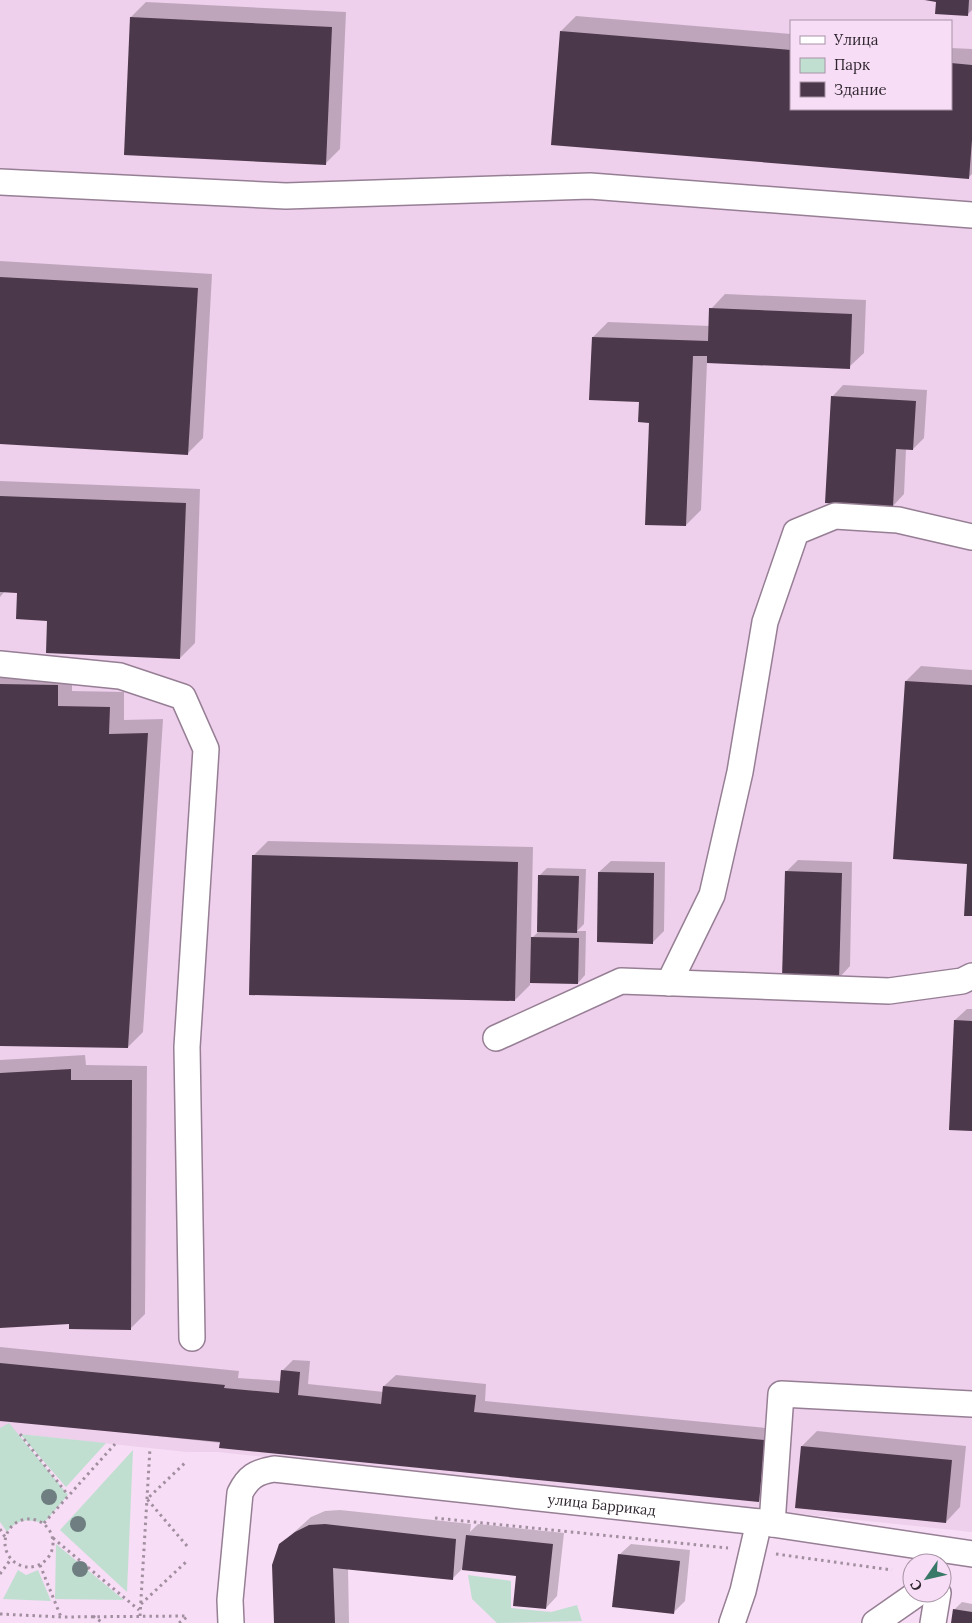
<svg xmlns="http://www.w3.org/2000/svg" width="972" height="1623" font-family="Lora,serif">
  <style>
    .built { fill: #eecfec; fill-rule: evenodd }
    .green { fill: #c1dfd1 }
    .shadow { fill: #0003 }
    .building { fill: #4c384b }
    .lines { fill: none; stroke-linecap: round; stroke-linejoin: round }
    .minor-casing { stroke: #967f94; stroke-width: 28 }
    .path { stroke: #a18fa0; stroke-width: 3; stroke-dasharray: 2.5 4; stroke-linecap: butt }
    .minor { stroke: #fff; stroke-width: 25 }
    .tree { fill: #6f7f81 }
    .labels { text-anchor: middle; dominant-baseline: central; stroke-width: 5; stroke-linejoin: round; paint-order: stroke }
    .street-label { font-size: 14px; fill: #2f262f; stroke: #f7ddf5 }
  </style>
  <rect width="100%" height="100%" fill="#f7ddf5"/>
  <!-- built -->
  <path class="built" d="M0 0H972V1532L218 1452H187L0 1432ZM791 21H951V109H791Z"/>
  <!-- green -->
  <g class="green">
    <path d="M9 1423 68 1495 44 1523C27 1519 18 1518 7 1532L0 1522V1428Z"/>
    <path d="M20 1434 106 1443 66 1487Z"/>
    <path d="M133 1450 127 1592 60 1530Z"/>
    <path d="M56 1544 124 1600 55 1599Z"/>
    <path d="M18 1570 26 1575 38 1570 51 1601 3 1599Z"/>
    <path d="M468 1575 511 1581V1608L551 1612 577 1605 582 1621 497 1623 472 1599Z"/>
  </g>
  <!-- shadow -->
  <g class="shadow">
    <path d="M922 0H972V10L968 14 937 1Z"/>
    <path d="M146 2 346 12 340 149 325 164 131 17Z"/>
    <path d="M576 16 791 34V109H951V48L972 49V174L968 178 561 31Z"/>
    <path d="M0 261 212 274 203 438 188 453 0 442Z"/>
    <path d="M725 294 866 300 864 353 849 367 707 362 701 510 686 525 650 421 640 401 593 337 608 322 710 326 711 309Z"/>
    <path d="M843 385 927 390 924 438 913 449H906L904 494 893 506 832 397Z"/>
    <path d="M0 481 200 489 195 643 180 658 48 619 18 592 5 591 0 597Z"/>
    <path d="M921 666 972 670V915L968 863 906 681Z"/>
    <path d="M0 669 72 671V691L124 692V720L163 719 143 1032 128 1047 0 1044Z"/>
    <path d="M268 841 533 847 531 939 538 932 539 876 547 868 586 869 584 924 577 931H586L585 975 578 983 530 982V985L515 1000 253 856Z"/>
    <path d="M798 860 852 862 850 966 839 978 786 872Z"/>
    <path d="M611 861 665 862 664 931 652 943 599 872Z"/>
    <path d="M967 1009H972V1130L955 1020Z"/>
    <path d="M85 1055 86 1065 147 1066 145 1314 130 1329 70 1322 0 1327V1060Z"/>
    <path d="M0 1347 239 1371 238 1378 281 1381 282 1371 293 1360 310 1361 308 1384 384 1392V1386L396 1375 486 1384 485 1401 776 1429 770 1489 759 1501 0 1419Z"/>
    <path d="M817 1431 966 1446 960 1507 946 1522 802 1446Z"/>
    <path d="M340 1510 471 1524 470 1532 478 1524 564 1533 557 1596 546 1608 517 1575 462 1569 452 1579 348 1568 349 1623H275L280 1545 311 1517 325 1511Z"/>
    <path d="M631 1544 690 1550 685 1601 673 1613 619 1555Z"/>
    <path d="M962 1602 972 1604V1623H952L954 1610Z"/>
  </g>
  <!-- building -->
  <g class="building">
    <path d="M925 0H969L968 16 935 14 936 2Z"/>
    <path d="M130 17 332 27 326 165 124 155Z"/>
    <path d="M560 31 791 50V109H951V63L972 65V140L969 179 551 145Z"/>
    <path d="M0 277 198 288 188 455 0 444Z"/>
    <path d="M709 308 852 314 850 369 707 363V356H693L686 526 645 525 649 423 638 422 639 402 589 400 592 337 708 341Z"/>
    <path d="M831 396 916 401 913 450 896 449 893 507 825 503Z"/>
    <path d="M0 496 186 503 180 659 46 653 47 621 16 619 17 593 0 592Z"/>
    <path d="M905 681 972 685V916H964L967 864 893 859Z"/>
    <path d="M0 684 58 685V706L110 707 109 734 148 733 128 1048 0 1046Z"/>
    <path d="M252 855 518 862 515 1001 249 995Z"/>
    <path d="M785 871 842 873 839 979 782 978Z"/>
    <path d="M598 872 654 873 653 944 597 942Z"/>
    <path d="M538 875 579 876 577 933 537 932Z"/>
    <path d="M531 937 579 938 578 984 530 983Z"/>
    <path d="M954 1020 972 1021V1131L949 1130Z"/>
    <path d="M71 1069V1080H132L131 1330 69 1329V1324L0 1328V1073Z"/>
    <path d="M0 1363 225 1385 224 1388 279 1393 281 1370 300 1372 298 1395 381 1404 383 1386 476 1395 474 1412 765 1440 759 1502 219 1448 220 1442 0 1421Z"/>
    <path d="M801 1446 952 1460 946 1523 795 1508Z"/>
    <path d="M325 1524 456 1539 453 1580 333 1568 335 1623H274L272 1565 279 1544 295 1532 309 1525Z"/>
    <path d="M466 1535 553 1544 546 1609 513 1606 516 1576 462 1570Z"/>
    <path d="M618 1554 680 1561 674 1614 612 1607Z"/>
    <path d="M953 1609 972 1612V1623H951Z"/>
  </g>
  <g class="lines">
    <defs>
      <g id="minor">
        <path d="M0 182 286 196 590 186 972 215"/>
        <path d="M0 664 120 676 183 697 206 749 187 1047 192 1338"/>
        <path d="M669 983 712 895 740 772 765 622 796 532 835 516 898 520 972 537"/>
        <path d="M496 1038 621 981 889 991 962 981 972 976"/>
        <path d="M772 1524 781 1394 972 1404"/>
        <path id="s1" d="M231 1623 230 1600 240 1493C248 1477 256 1472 274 1469L759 1522 972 1554"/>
        <path d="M732 1623 743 1591 759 1522"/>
        <path d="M875 1623 918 1593"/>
        <path d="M933 1623 938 1593"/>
      </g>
    </defs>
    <!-- minor casing -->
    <use href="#minor" class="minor-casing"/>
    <!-- path -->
    <g class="path">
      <path d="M20 1434 68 1495"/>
      <path d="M435 1518 728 1548"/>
      <circle cx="29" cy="1543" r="24"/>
      <path d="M44 1523 115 1444"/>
      <path d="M0 1529 5 1537"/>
      <path d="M53 1538 139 1610"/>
      <path d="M187 1546 147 1499 187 1461"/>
      <path d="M776 1554 892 1570"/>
      <path d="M40 1565 61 1617"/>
      <path d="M0 1574 11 1559"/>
      <path d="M141 1604 187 1561"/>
      <path d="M0 1614 61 1617 187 1616"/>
      <path d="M93 1616 103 1623"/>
      <path d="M140 1616 150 1448"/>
      <path d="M179 1623 187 1617"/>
    </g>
    <!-- minor -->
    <use href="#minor" class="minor"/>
  </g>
  <!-- trees -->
  <g class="tree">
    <circle cx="49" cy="1497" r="8"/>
    <circle cx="78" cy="1524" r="8"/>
    <circle cx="80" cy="1569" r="8"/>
  </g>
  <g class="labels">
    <!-- street labels -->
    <g class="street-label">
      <text stroke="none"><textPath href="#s1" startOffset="504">улица Баррикад</textPath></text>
    </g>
  </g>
  <!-- legend -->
  <rect x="790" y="20" width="162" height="90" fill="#f7ddf5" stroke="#a794a6"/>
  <rect x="800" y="36" width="25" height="8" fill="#ffffff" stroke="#a794a6"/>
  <text x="834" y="45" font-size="15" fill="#2f262f">Улица</text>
  <rect x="800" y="58" width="25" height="15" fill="#c1dfd1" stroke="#a794a6"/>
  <text x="834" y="70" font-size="15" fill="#2f262f">Парк</text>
  <rect x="800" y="82" width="25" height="15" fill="#4c384b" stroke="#a794a6"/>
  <text x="834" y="95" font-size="15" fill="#2f262f">Здание</text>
  <!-- north arrow -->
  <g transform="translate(927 1578) rotate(236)"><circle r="24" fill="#f7ddf5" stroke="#a794a6"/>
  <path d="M0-4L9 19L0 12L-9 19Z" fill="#397968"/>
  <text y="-8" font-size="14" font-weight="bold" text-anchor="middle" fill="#2f262f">С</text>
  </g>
</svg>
